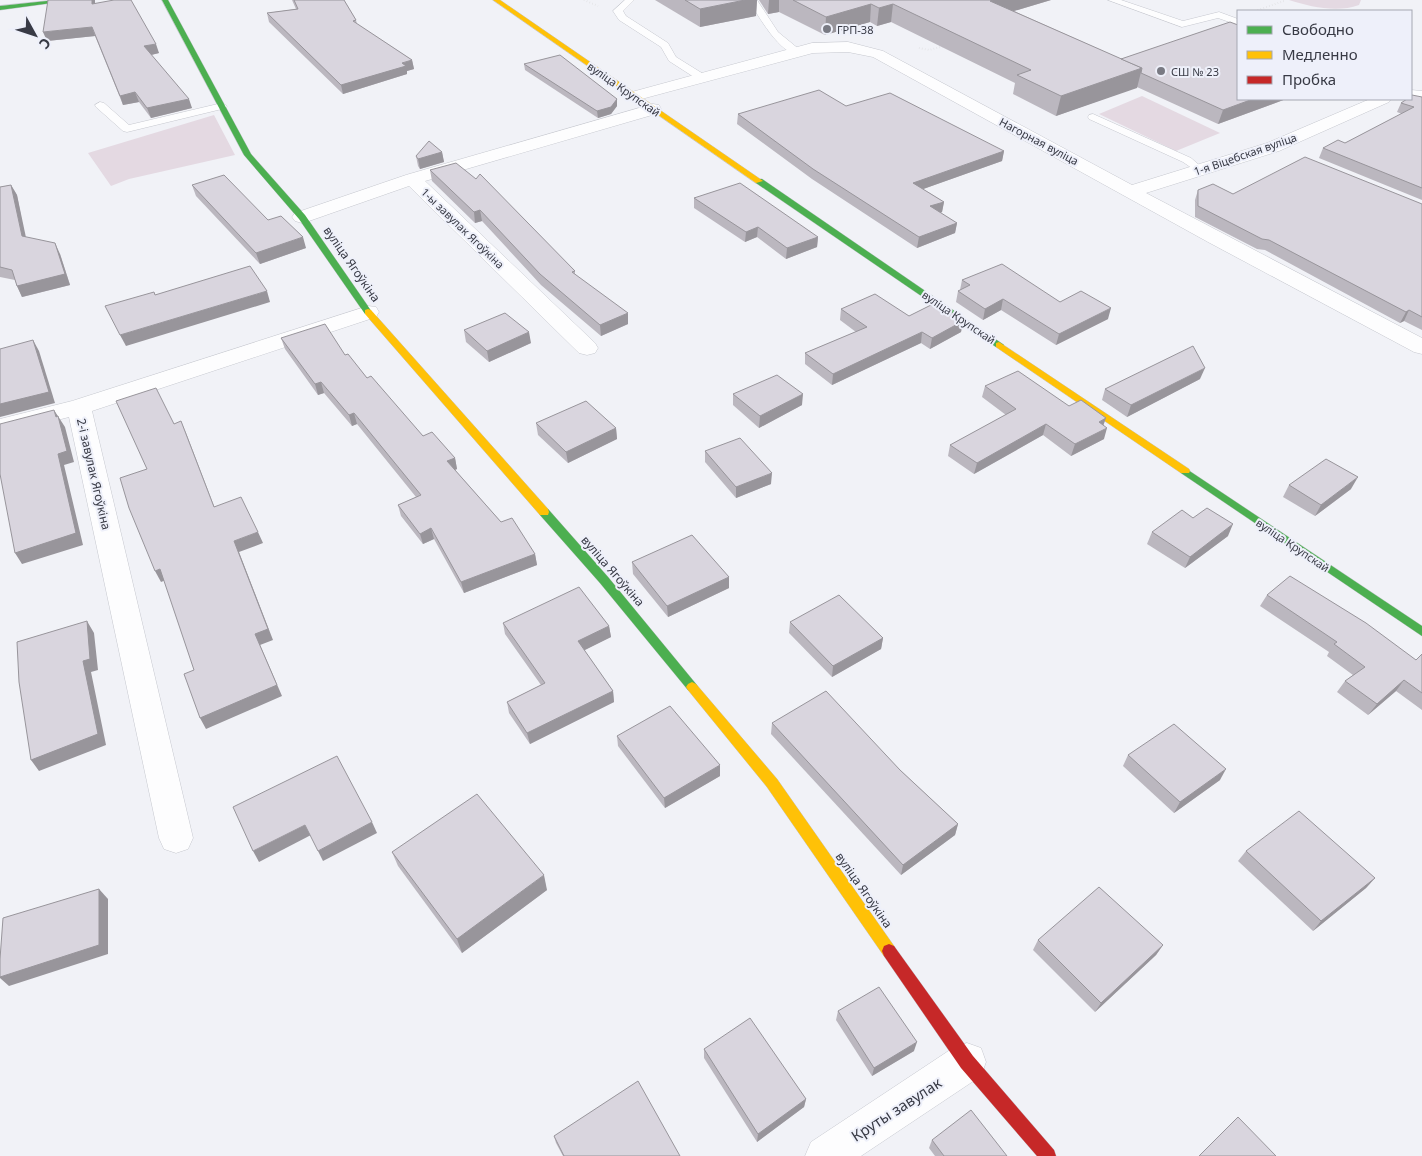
<svg xmlns="http://www.w3.org/2000/svg" width="1422" height="1156" font-family="'Noto Sans',sans-serif">
  <style>
    .green { fill: #e4d9e2 }
    .lines { fill: none; stroke-linecap: round; stroke-linejoin: round }
    .lane-casing { stroke: #c6c8cf; stroke-width: 1 }
    .street-casing { stroke: #c6c8cf; stroke-width: 1 }
    .fast-casing { stroke: #c6c8cf; stroke-width: 1 }
    .slow-casing { stroke: #c6c8cf; stroke-width: 1 }
    .jam-casing { stroke: #c6c8cf; stroke-width: 1 }
    .path { stroke: #dedee0; stroke-width: 2; stroke-dasharray: 0.5 2.5; stroke-linecap: butt }
    .lane { fill: #fdfdfe; fill-rule: evenodd }
    .street { fill: #fdfdfe; fill-rule: evenodd }
    .fast { fill: #4caf50; fill-rule: evenodd }
    .slow { fill: #ffc107; fill-rule: evenodd }
    .jam { fill: #c62828; fill-rule: evenodd }
    .wall { fill: #bbb7bf }
    .shaded-wall { fill: #98959b }
    .building { fill: #d9d5de; stroke: #98959b }
    .poi-dot { fill: #797a83; stroke: #eef0fa; stroke-width: 2 }
    .labels { text-anchor: middle; dominant-baseline: central; stroke-width: 4; stroke-linejoin: round; paint-order: stroke }
    .far-poi-label { font-size: 11px; fill: #383a45; stroke: #eef0fa; text-anchor: start }
    .far-street-label { font-size: 11px; fill: #383a45; stroke: #eef0fa }
    .street-label { font-size: 12px; fill: #383a45; stroke: #eef0fa }
    .near-street-label { font-size: 15px; fill: #383a45; stroke: #eef0fa }
  </style>
  <rect width="100%" height="100%" fill="#f1f2f7"/>
  <!-- green -->
  <g class="green">
    <path d="M1289 0H1361L1359 5C1337 13 1311 7 1289 0Z"/>
    <path d="M1142 96 1220 133 1176 151 1099 114Z"/>
    <path d="M214 115 235 155 129 179 111 186 88 153Z"/>
  </g>
  <g class="lines">
    <defs>
      <g id="lane">
        <path d="M625 0H634L623 11 626 16 668 43 676 57 705 75V79H697L669 61 661 47 619 20 613 11Z"/>
        <path d="M749 0H757L778 32 800 50V54C781 57 757 14 749 0Z"/>
        <path d="M1108 0H1121L1183 21 1219 12 1238 19V25L1218 18 1182 27Z"/>
        <path d="M100 102 104 103 129 125 222 103 227 106 226 108 127 132 123 131 96 107 95 105Z"/>
        <path d="M1093 114 1191 158 1205 170 1199 173 1183 162 1089 119 1088 117 1089 115Z"/>
      </g>
      <g id="street">
        <path d="M848 42 883 51 1132 185 1267 143 1370 99H1391L1389 102 1279 151 1146 193 1422 338V354L1414 352 1208 242 873 57 848 52 813 53 634 101 628 99 626 96 628 93 812 43Z"/>
        <path d="M1411 90 1422 91V101L1406 99H1411Z"/>
        <path d="M653 104 659 105 661 109 659 113 425 181 595 343 598 348 595 353 587 355 579 353 409 186 309 221 302 223 295 221 292 217 295 213 406 175Z"/>
        <path d="M368 306 376 307 379 312 376 317 92 411 193 838 188 849 176 853 164 849 159 838 69 417 0 435V419L72 401Z"/>
        <path d="M967 1043 981 1048 986 1062 981 1076 861 1156H805L811 1142 953 1048Z"/>
      </g>
      <g id="fast">
        <path d="M56 0H74L0 10V6Z"/>
        <path d="M162 0H168L251 154 305 215 372 312 371 314H365L299 219 244 155Z"/>
        <path d="M756 179H762L1004 345 1002 347H996L756 183Z"/>
        <path d="M1185 468 1422 626V636L1181 473 1180 471 1181 469Z"/>
        <path d="M544 508 548 509 608 577 696 684 698 687 696 690 692 692 688 690 600 583 540 515 539 512 540 509Z"/>
      </g>
      <g id="slow">
        <path d="M493 0H500L763 181 756 183Z"/>
        <path d="M368 309 371 310 548 509 549 512 548 515H540L365 314V310Z"/>
        <path d="M999 342 1189 469 1190 471 1189 473H1181L996 347V343Z"/>
        <path d="M692 682 696 684 777 779 894 946 896 951 894 956 889 958 884 956 767 787 688 690 686 687 688 684Z"/>
      </g>
      <path id="jam" d="M889 944 894 946 973 1056 1054 1150 1056 1156H1037L961 1068 884 956 882 951 884 946Z"/>
    </defs>
    <!-- lane casing -->
    <use href="#lane" class="lane-casing"/>
    <!-- street casing -->
    <use href="#street" class="street-casing"/>
    <!-- fast casing -->
    <use href="#fast" class="fast-casing"/>
    <!-- slow casing -->
    <use href="#slow" class="slow-casing"/>
    <!-- jam casing -->
    <use href="#jam" class="jam-casing"/>
    <!-- path -->
    <g class="path">
      <path d="M584 0 598 6"/>
      <path d="M1255 11 1284 1"/>
      <path d="M919 48 929 50 944 46"/>
    </g>
    <!-- lane -->
    <use href="#lane" class="lane"/>
    <!-- street -->
    <use href="#street" class="street"/>
    <!-- fast -->
    <use href="#fast" class="fast"/>
    <!-- slow -->
    <use href="#slow" class="slow"/>
    <!-- jam -->
    <use href="#jam" class="jam"/>
  </g>
  <!-- wall -->
  <g class="wall">
    <path d="M292 0H344L356 20 357 24 412 60 414 69 407 71V74L343 94 269 22 267 13 296 9Z"/>
    <path d="M655 0H757L756 16 700 27Z"/>
    <path d="M759 0H1051L1014 11 1121 59 1238 99H1286L1218 124 1137 87 1056 116 1013 94 1015 83 891 22 877 26 870 22 825 35 779 12 768 14Z"/>
    <path d="M95 3 159 53 151 55 192 108 151 118 139 102 123 105 95 36 47 41Z"/>
    <path d="M524 64 617 99V106L611 114 598 118 525 70Z"/>
    <path d="M1422 97V200L1319 158 1323 148 1345 143 1402 114 1397 112 1401 103Z"/>
    <path d="M846 106 1004 151 1002 161 923 189 944 202 942 212 940 213 957 223 955 233 917 248 812 179 737 124 738 114Z"/>
    <path d="M442 152 444 162 420 169 418 166 416 156Z"/>
    <path d="M430 170 575 271V274L628 324 601 336 541 285 482 221 475 223 432 181Z"/>
    <path d="M11 185 17 195 25 237 60 254 70 285 22 297 17 286 15 280 0 277V187Z"/>
    <path d="M192 185 306 248 260 264 196 196Z"/>
    <path d="M1198 190 1233 194 1422 204V330L1404 321 1400 323 1265 250 1257 249 1195 217V200Z"/>
    <path d="M694 198 818 237 817 247 786 259 757 237 745 242 694 208Z"/>
    <path d="M962 280 1060 302 1108 319 1056 345 1001 310 983 320 956 302 958 291 960 290Z"/>
    <path d="M841 309 909 316 963 321 961 332 930 349 921 343 832 385 805 364V353L856 332 840 320Z"/>
    <path d="M464 330 531 343 489 362 466 342Z"/>
    <path d="M281 338 345 355 423 436 455 458 457 469 455 470 501 522 535 554 537 565 464 593 434 539 423 544 401 516 398 505 416 497 357 424 352 426 324 393 318 395 285 349Z"/>
    <path d="M1200 379 1127 417 1102 400 1105 389Z"/>
    <path d="M985 386 1069 406 1104 425V439L1071 456 1043 435 974 474 948 456 950 445 1006 415 982 397Z"/>
    <path d="M733 394 802 405 759 428 733 405Z"/>
    <path d="M536 423 616 428 617 439 568 463 538 435Z"/>
    <path d="M705 451 771 484 736 498 705 462Z"/>
    <path d="M1289 485 1351 489 1315 516 1283 497Z"/>
    <path d="M1193 518 1228 536 1185 568 1147 544 1152 532Z"/>
    <path d="M632 562 729 577V588L668 617 633 574Z"/>
    <path d="M1267 595 1416 660 1422 654V710L1396 691 1368 715 1337 692 1345 681 1353 675 1327 656 1329 652 1260 606Z"/>
    <path d="M790 622 883 638 881 649 832 677 789 633Z"/>
    <path d="M503 623 609 626 611 637 584 650 613 691 614 702 530 744 509 713 507 702 541 685 505 634Z"/>
    <path d="M772 723 900 770 958 824 955 835 901 875 771 734Z"/>
    <path d="M617 736 720 776 665 808 618 746Z"/>
    <path d="M1128 755 1220 780 1174 813 1123 766Z"/>
    <path d="M1246 851 1375 878 1366 888 1313 931 1238 861Z"/>
    <path d="M392 852 547 890 462 953 398 866Z"/>
    <path d="M1038 940 1163 945 1156 955 1095 1012 1033 950Z"/>
    <path d="M838 1011 914 1051 872 1076 836 1020Z"/>
    <path d="M704 1049 806 1099 804 1107 757 1142 704 1058Z"/>
    <path d="M554 1136 680 1156H563L556 1143Z"/>
    <path d="M932 1140 1007 1156H935L929 1148Z"/>
  </g>
  <!-- shaded-wall -->
  <g class="shaded-wall">
    <path d="M92 0H95V12L92 4Z"/>
    <path d="M745 0H757L756 16 700 27V9Z"/>
    <path d="M769 0H779V12L768 14Z"/>
    <path d="M993 0H1051L987 19 990 1Z"/>
    <path d="M871 4 870 22 825 35 826 17Z"/>
    <path d="M893 4 891 22 877 26 879 8Z"/>
    <path d="M92 27 95 36 47 41 43 32Z"/>
    <path d="M156 44 159 53 147 56 144 46Z"/>
    <path d="M412 60 414 69 407 71V74L343 94 341 85Z"/>
    <path d="M1142 68 1137 88 1056 116 1061 96Z"/>
    <path d="M135 92 139 102 123 105 120 96Z"/>
    <path d="M189 99 192 108 151 118 147 108Z"/>
    <path d="M617 99V106L611 114 598 118 597 111Z"/>
    <path d="M1253 99H1286L1218 124 1223 110Z"/>
    <path d="M1004 151 1002 161 912 193 913 183Z"/>
    <path d="M442 152 444 162 420 169 418 159Z"/>
    <path d="M11 185 17 195 28 247 22 236Z"/>
    <path d="M944 202 942 212 929 217 930 206Z"/>
    <path d="M480 210 482 221 475 223 474 212Z"/>
    <path d="M957 223 955 233 917 248 919 237Z"/>
    <path d="M758 227 757 237 745 242 746 232Z"/>
    <path d="M303 237 306 248 260 264 256 253Z"/>
    <path d="M818 237 817 247 786 259 787 248Z"/>
    <path d="M55 243 60 254 70 285 22 297 17 286Z"/>
    <path d="M267 291 270 302 126 346 120 335Z"/>
    <path d="M1003 299 1001 310 983 320 985 309Z"/>
    <path d="M1111 308 1108 319 1056 345 1059 334Z"/>
    <path d="M1409 310 1404 321 1400 323 1406 312Z"/>
    <path d="M628 313V324L601 336 600 325Z"/>
    <path d="M963 321 961 332 930 349 932 338Z"/>
    <path d="M529 332 531 343 489 362 487 351Z"/>
    <path d="M922 332 921 343 832 385 833 374Z"/>
    <path d="M33 340 39 351 55 403 0 417V404Z"/>
    <path d="M1205 368 1200 379 1127 417 1131 405Z"/>
    <path d="M321 382 324 393 318 395 315 384Z"/>
    <path d="M803 394 802 405 759 428 760 416Z"/>
    <path d="M54 410 65 427 74 462 64 465 83 545 22 564 15 553 58 454 56 417Z"/>
    <path d="M354 413 357 424 352 426 349 415Z"/>
    <path d="M1106 418 1102 429 1099 422Z"/>
    <path d="M181 421 186 433 219 519 214 507Z"/>
    <path d="M1046 424 1043 435 974 474 977 463Z"/>
    <path d="M616 428 617 439 568 463 566 452Z"/>
    <path d="M1107 428 1104 439 1071 456 1075 444Z"/>
    <path d="M455 458 457 469 450 472 447 461Z"/>
    <path d="M772 473 771 484 736 498V487Z"/>
    <path d="M1358 477 1351 489 1315 516 1321 505Z"/>
    <path d="M1233 524 1228 536 1185 568 1190 557Z"/>
    <path d="M431 528 434 539 423 544 420 534Z"/>
    <path d="M258 532 263 543 239 552 273 640 260 645 282 696 206 729 200 718 255 634 234 541Z"/>
    <path d="M535 554 537 565 464 593 461 582Z"/>
    <path d="M160 569 166 580 161 582 155 571Z"/>
    <path d="M729 577V588L668 617 667 606Z"/>
    <path d="M87 621 94 633 98 670 91 672 106 745 39 771 31 760 83 661Z"/>
    <path d="M609 626 611 637 579 653 578 641Z"/>
    <path d="M883 638 881 649 832 677 833 666Z"/>
    <path d="M1404 680 1396 691 1368 715 1377 704Z"/>
    <path d="M613 691 614 702 530 744 527 733Z"/>
    <path d="M720 765V776L665 808 664 798Z"/>
    <path d="M1226 769 1220 780 1174 813 1180 802Z"/>
    <path d="M372 822 377 833 323 861 318 851Z"/>
    <path d="M958 824 955 835 901 875 903 865Z"/>
    <path d="M305 825 311 835 259 862 253 851Z"/>
    <path d="M544 875 547 890 462 953 457 939Z"/>
    <path d="M1375 878 1366 888 1313 931 1321 921Z"/>
    <path d="M99 889 108 899V954L9 986 0 978V977Z"/>
    <path d="M1163 945 1156 955 1095 1012 1101 1003Z"/>
    <path d="M917 1042 914 1051 872 1076 874 1068Z"/>
    <path d="M806 1099 804 1107 757 1142 758 1134Z"/>
  </g>
  <!-- building -->
  <g class="building">
    <path d="M48 0H92V4L114 0H131L156 44 144 46 189 99 147 108 135 92 120 96 92 27 43 32Z"/>
    <path d="M294 0H344L356 20 353 21 412 60 402 63 406 66 341 85 267 13 298 9Z"/>
    <path d="M685 0H745L700 9Z"/>
    <path d="M793 0H993L990 1 1142 68 1061 96 1017 75 1031 70 893 4 879 8 871 4 826 17Z"/>
    <path d="M1230 22 1238 25V99H1253L1223 110 1141 73 1142 68 1121 59Z"/>
    <path d="M560 55 617 99 611 107 597 111 524 64Z"/>
    <path d="M819 90 846 106 890 93 1004 151 913 183 944 202 930 206 957 223 919 237 813 169 738 114Z"/>
    <path d="M1412 95 1422 97V188L1323 148 1338 140 1345 143 1414 107 1401 103 1407 99H1411V96Z"/>
    <path d="M429 141 442 152 418 159 416 156Z"/>
    <path d="M1305 157 1422 204V317L1409 310 1406 312 1269 240 1262 239 1198 206V190L1213 184 1233 194Z"/>
    <path d="M456 163 476 179 480 174 575 271 572 272 628 313 600 325 540 274 480 210 474 212 430 170Z"/>
    <path d="M224 175 268 220 281 216 303 237 256 253 192 185Z"/>
    <path d="M740 183 818 237 787 248 758 227 746 232 694 198Z"/>
    <path d="M11 185 22 236 55 243 65 274 17 286 12 270 0 267V187Z"/>
    <path d="M1002 264 1060 302 1081 291 1111 308 1059 334 1003 299 985 309 958 291 970 285 962 280Z"/>
    <path d="M250 266 267 291 120 335 105 306 154 292 155 295Z"/>
    <path d="M875 294 909 316 937 302 963 321 932 338 922 332 833 374 805 353 867 327 841 309Z"/>
    <path d="M505 313 529 332 487 351 464 330Z"/>
    <path d="M325 324 345 355 348 354 367 378 371 376 423 436 432 432 455 458 447 461 501 522 512 518 535 554 461 582 431 528 420 534 398 505 421 495 354 413 349 415 321 382 315 384 281 338Z"/>
    <path d="M33 340 49 392 0 404V349Z"/>
    <path d="M1193 346 1205 368 1131 405 1105 389Z"/>
    <path d="M1018 371 1069 406 1081 400 1106 418 1099 422 1107 428 1075 444 1046 424 977 463 950 445 1016 409 985 386Z"/>
    <path d="M777 375 803 394 760 416 733 394Z"/>
    <path d="M156 388 174 424 181 421 214 507 241 497 258 532 234 541 268 629 255 634 277 685 200 718 184 674 194 670 160 569 155 571 129 508 120 478 147 469 116 401Z"/>
    <path d="M586 401 616 428 566 452 536 423Z"/>
    <path d="M54 410 56 417 58 416 67 451 58 454 76 533 15 553 0 474V424Z"/>
    <path d="M740 438 772 473 736 487 705 451Z"/>
    <path d="M1326 459 1358 477 1321 505 1289 485Z"/>
    <path d="M1207 508 1233 524 1190 557 1152 532 1182 510 1193 518Z"/>
    <path d="M692 535 729 577 667 606 632 562Z"/>
    <path d="M1290 576 1366 623 1416 660 1422 654V693L1404 680 1377 704 1345 681 1365 667 1334 644 1337 642 1267 595Z"/>
    <path d="M579 587 609 626 578 641 613 691 527 733 507 702 545 683 503 623Z"/>
    <path d="M839 595 883 638 833 666 790 622Z"/>
    <path d="M87 621 90 659 83 661 98 734 31 760 19 682 17 642Z"/>
    <path d="M826 691 900 770 958 824 903 865 772 723Z"/>
    <path d="M670 706 720 765 664 798 617 736Z"/>
    <path d="M1174 724 1226 769 1180 802 1128 755Z"/>
    <path d="M337 756 372 822 318 851 305 825 253 851 233 807Z"/>
    <path d="M477 794 544 875 457 939 392 852Z"/>
    <path d="M1299 811 1375 878 1321 921 1246 851Z"/>
    <path d="M1099 887 1163 945 1101 1003 1038 940Z"/>
    <path d="M99 889V945L0 977V959L3 918Z"/>
    <path d="M879 987 917 1042 874 1068 838 1011Z"/>
    <path d="M750 1018 806 1099 758 1134 704 1049Z"/>
    <path d="M638 1081 680 1156H564L554 1136Z"/>
    <path d="M971 1110 1007 1156H944L932 1140Z"/>
    <path d="M1238 1117 1276 1156H1199Z"/>
  </g>
  <!-- markers -->
  <g class="poi-dot">
    <circle cx="827" cy="29" r="5"/>
    <circle cx="1161" cy="71" r="5"/>
  </g>
  <g class="labels">
    <!-- far-poi labels -->
    <g class="far-poi-label">
      <text x="837" y="29">ГРП-38</text>
      <text x="1171" y="71">СШ № 23</text>
    </g>
    <!-- far-street labels -->
    <g class="far-street-label">
      <text transform="translate(624 89) rotate(35)">вуліца Крупскай</text>
      <text transform="translate(1039 141) rotate(28)">Нагорная вуліца</text>
      <text transform="translate(1245 154) rotate(-19)">1-я Віцебская вуліца</text>
      <text transform="translate(463 228) rotate(44)">1-ы завулак Ягоўкіна</text>
      <text transform="translate(959 317) rotate(34)">вуліца Крупскай</text>
      <text transform="translate(1293 545) rotate(34)">вуліца Крупскай</text>
    </g>
    <!-- street labels -->
    <g class="street-label">
      <text transform="translate(352 264) rotate(55)">вуліца Ягоўкіна</text>
      <text transform="translate(94 474) rotate(77)">2-і завулак Ягоўкіна</text>
      <text transform="translate(613 571) rotate(49)">вуліца Ягоўкіна</text>
      <text transform="translate(864 890) rotate(55)">вуліца Ягоўкіна</text>
    </g>
    <!-- near-street labels -->
    <g class="near-street-label">
      <text transform="translate(896 1109) rotate(-33)">Круты завулак</text>
    </g>
  </g>
  <!-- legend -->
  <rect x="1237" y="10" width="175" height="90" fill="#eef0fa" stroke="#a5a7b2"/>
  <rect x="1247" y="26" width="25" height="8" fill="#4caf50" stroke="#a5a7b2"/>
  <text x="1282" y="35" font-size="15" fill="#383a45">Свободно</text>
  <rect x="1247" y="51" width="25" height="8" fill="#ffc107" stroke="#a5a7b2"/>
  <text x="1282" y="60" font-size="15" fill="#383a45">Медленно</text>
  <rect x="1247" y="76" width="25" height="8" fill="#c62828" stroke="#a5a7b2"/>
  <text x="1282" y="85" font-size="15" fill="#383a45">Пробка</text>
  <!-- north arrow -->
  <g transform="translate(35 35) rotate(130)" stroke="#eef0fa" stroke-width="4" paint-order="stroke">
  <path d="M0-4L9 19L0 12L-9 19Z" fill="#383a45"/>
  <text y="-8" font-size="14" font-weight="bold" text-anchor="middle" fill="#383a45">С</text>
  </g>
</svg>
